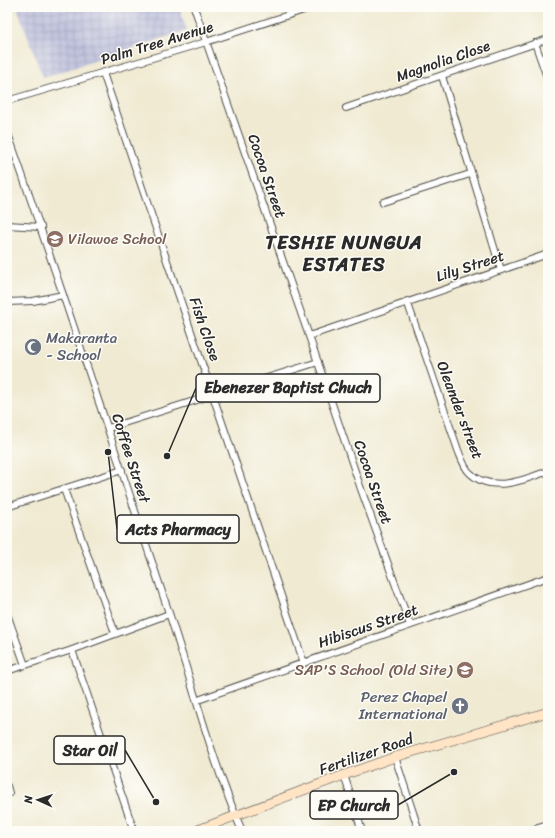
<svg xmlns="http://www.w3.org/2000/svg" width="555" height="838" font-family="Sriracha,sans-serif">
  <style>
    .industrial { fill: url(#industrial-grid) }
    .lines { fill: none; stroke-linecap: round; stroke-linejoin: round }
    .street-casing { stroke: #494844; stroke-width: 8 }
    .secondary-casing { stroke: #494844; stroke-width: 10 }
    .street { stroke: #fff; stroke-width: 6 }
    .secondary { stroke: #ffe4c6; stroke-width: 9 }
    .labels { text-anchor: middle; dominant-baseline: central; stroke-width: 3; stroke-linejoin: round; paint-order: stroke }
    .street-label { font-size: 15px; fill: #2b2b2b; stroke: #fdfcf7 }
    .education-label { font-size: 15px; fill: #785e54; stroke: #fdfcf7; text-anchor: start }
    .worship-label { font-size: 15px; fill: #5b616d; stroke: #fdfcf7; text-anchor: start }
    .district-label { font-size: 19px; font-weight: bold; letter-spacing: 1px; fill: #2b2b2b; stroke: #fdfcf7 }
    .leader { fill: none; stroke: #2b2b2b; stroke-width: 1.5 }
    .callout-dot { fill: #2b2b2b; stroke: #fdfcf7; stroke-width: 1.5 }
    .callout { fill: #fdfcf7; stroke: #2b2b2b; stroke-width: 1.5 }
    .callout-label { font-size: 16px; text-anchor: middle; font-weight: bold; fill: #2b2b2b }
  </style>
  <defs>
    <pattern id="industrial-grid" width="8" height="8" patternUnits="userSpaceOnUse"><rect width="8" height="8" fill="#c0c2dd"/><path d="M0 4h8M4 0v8" fill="none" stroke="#a5a7be"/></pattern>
  </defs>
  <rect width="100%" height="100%" fill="#fdfcf7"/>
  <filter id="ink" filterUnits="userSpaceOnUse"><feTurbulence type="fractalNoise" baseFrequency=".025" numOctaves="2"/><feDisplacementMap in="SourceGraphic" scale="8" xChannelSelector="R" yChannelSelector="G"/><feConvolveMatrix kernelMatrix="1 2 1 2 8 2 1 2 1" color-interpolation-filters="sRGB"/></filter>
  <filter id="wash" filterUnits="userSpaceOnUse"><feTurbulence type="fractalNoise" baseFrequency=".012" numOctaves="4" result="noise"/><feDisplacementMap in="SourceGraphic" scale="16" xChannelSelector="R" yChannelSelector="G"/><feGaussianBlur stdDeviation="0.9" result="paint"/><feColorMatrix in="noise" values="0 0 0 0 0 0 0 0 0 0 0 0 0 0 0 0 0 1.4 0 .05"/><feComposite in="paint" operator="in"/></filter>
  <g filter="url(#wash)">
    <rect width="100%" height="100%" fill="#f0ead2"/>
    <!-- industrial -->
    <path class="industrial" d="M17 7H179L187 30 43 78Z"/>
  </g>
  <g filter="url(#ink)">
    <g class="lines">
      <defs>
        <g id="street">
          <path d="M194 7 309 336 361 489 410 625"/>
          <path d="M535 43 548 80"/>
          <path d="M103 73 304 663"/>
          <path d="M442 76 501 270"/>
          <path d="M7 101 206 42 313 7"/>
          <path d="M346 108 548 39"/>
          <path d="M7 131C63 291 115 452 169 613 193 686 212 761 242 831"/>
          <path d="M383 202 470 174"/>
          <path d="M7 225 41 227"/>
          <path d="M407 301 458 450C461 457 464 467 469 472 490 494 525 480 548 471"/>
          <path d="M7 302 33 301 63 295"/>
          <path d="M309 336 548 254"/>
          <path d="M108 428 318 362"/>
          <path d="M64 489 115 633"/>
          <path d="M7 507 122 470"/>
          <path d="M7 614 25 665"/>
          <path d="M7 671 72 650"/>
          <path d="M198 700 548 577"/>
          <path d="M395 757 419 831"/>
          <path d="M344 775 362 831"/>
          <path d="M7 786 9 793"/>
          <path d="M134 831 72 650 169 614"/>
          <path d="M533 831 538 827 548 824"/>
        </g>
        <path id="secondary" d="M195 831 344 775 395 757 548 712"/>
      </defs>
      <!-- street casing -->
      <use href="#street" class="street-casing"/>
      <!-- secondary casing -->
      <use href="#secondary" class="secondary-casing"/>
      <!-- street -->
      <use href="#street" class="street"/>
      <!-- secondary -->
      <use href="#secondary" class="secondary"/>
    </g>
  </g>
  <!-- icons -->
  <defs>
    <symbol id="school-disc" viewBox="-11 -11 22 22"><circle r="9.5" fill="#8d6e63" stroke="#fdfcf7"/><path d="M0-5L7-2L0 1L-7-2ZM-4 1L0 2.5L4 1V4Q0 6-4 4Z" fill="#fff"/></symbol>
    <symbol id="mosque-disc" viewBox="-11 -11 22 22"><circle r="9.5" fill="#6b7280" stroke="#fdfcf7"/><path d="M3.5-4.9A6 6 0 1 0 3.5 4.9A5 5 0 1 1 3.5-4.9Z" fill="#fff"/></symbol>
    <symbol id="church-disc" viewBox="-11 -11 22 22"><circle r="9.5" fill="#6b7280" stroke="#fdfcf7"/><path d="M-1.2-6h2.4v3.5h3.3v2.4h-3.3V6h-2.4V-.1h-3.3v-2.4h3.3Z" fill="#fff"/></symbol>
  </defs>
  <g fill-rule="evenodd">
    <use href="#school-disc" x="45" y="229" width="20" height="20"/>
    <use href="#mosque-disc" x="23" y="337" width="20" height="20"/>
    <use href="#school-disc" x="455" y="660" width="20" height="20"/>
    <use href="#church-disc" x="450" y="696" width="20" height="20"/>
  </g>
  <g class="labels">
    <!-- street labels -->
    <g class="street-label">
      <text transform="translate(157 43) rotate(-17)">Palm Tree Avenue</text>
      <text transform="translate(443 61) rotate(-19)">Magnolia Close</text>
      <text transform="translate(267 176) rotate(71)">Cocoa Street</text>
      <text transform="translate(470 266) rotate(-18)">Lily Street</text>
      <text transform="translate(205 329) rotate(71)">Fish Close</text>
      <text transform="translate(460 410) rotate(69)">Oleander street</text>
      <text transform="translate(131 458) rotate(72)">Coffee Street</text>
      <text transform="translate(373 482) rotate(71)">Cocoa Street</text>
      <text transform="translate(368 626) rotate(-19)">Hibiscus Street</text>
      <text transform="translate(366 754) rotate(-19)">Fertilizer Road</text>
    </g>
    <!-- education labels -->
    <g class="education-label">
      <text x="68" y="239">Vilawoe School</text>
      <text x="452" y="670" text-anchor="end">SAP'S School (Old Site)</text>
    </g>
    <!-- worship labels -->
    <g class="worship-label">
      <text x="46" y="338">Makaranta<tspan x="46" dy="17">- School</tspan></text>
      <text x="447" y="697" text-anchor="end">Perez Chapel<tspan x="447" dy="17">International</tspan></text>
    </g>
    <!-- district labels -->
    <g class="district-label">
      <text x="344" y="242">TESHIE NUNGUA<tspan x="344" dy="22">ESTATES</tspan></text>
    </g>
  </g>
  <!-- callouts -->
  <path class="leader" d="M167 456L196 388M108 452L117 529M156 802L125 750M454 772L398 805"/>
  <g class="callout-dot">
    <circle cx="167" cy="456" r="4"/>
    <circle cx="108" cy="452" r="4"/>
    <circle cx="156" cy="802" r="4"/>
    <circle cx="454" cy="772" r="4"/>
  </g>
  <g class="callout">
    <rect x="196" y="374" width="184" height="28" rx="4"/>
    <rect x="117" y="515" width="122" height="28" rx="4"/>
    <rect x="54" y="736" width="71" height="28" rx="4"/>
    <rect x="310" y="791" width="88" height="28" rx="4"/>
  </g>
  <g class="callout-label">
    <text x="288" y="393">Ebenezer Baptist Chuch</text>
    <text x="178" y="535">Acts Pharmacy</text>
    <text x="90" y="756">Star Oil</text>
    <text x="354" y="811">EP Church</text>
  </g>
  <!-- margin -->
  <rect width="555" height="838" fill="none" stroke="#fdfcf7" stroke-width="24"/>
  <!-- north arrow -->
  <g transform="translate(38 800) rotate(273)" stroke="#fdfcf7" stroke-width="3" paint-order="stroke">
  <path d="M0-3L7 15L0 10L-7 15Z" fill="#2b2b2b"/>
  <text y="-6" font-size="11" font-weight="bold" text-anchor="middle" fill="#2b2b2b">N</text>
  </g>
</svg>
